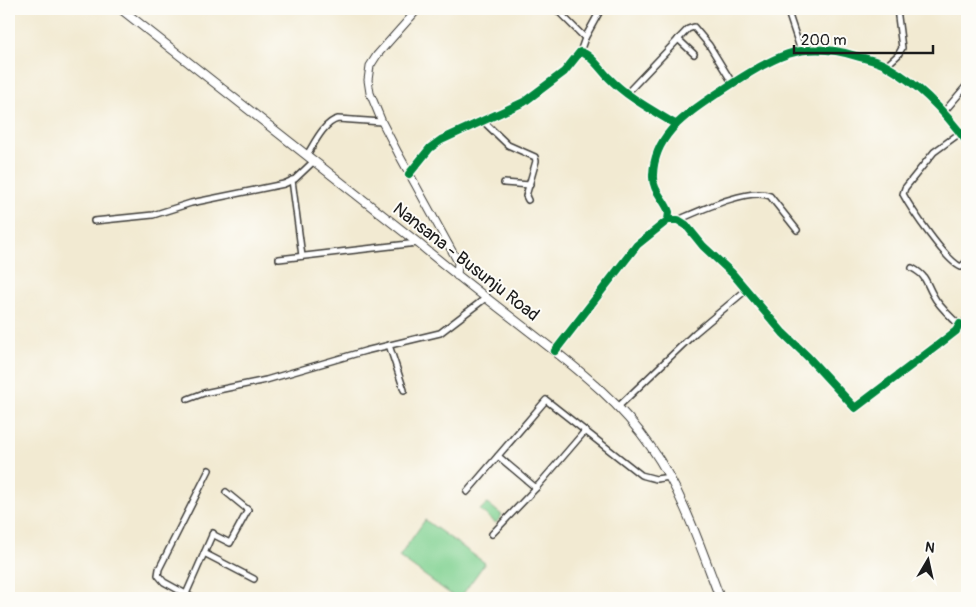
<svg xmlns="http://www.w3.org/2000/svg" width="976" height="607" font-family="Pangolin,sans-serif">
  <style>
    .grass { fill: #80d191; stroke: #4e7656 }
    .lines { fill: none; stroke-linecap: round; stroke-linejoin: round }
    .street-casing { stroke: #3c3b37; stroke-width: 8 }
    .secondary-casing { stroke: #3c3b37; stroke-width: 9 }
    .primary-casing { stroke: #3c3b37; stroke-width: 10 }
    .street { stroke: #fff; stroke-width: 5 }
    .secondary { stroke: #fff; stroke-width: 7 }
    .primary { stroke: #fff; stroke-width: 8 }
    .cycleway-casing { stroke: #fdfcf7; stroke-width: 11 }
    .cycleway { stroke: #00873e; stroke-width: 8 }
    .labels { text-anchor: middle; dominant-baseline: central; stroke-width: 4; stroke-linejoin: round; paint-order: stroke }
    .street-label { font-size: 18px; fill: #1c1c1c; stroke: #fdfcf7 }
  </style>
  <rect width="100%" height="100%" fill="#fdfcf7"/>
  <filter id="ink" filterUnits="userSpaceOnUse"><feTurbulence type="fractalNoise" baseFrequency=".02" numOctaves="2"/><feDisplacementMap in="SourceGraphic" scale="10" xChannelSelector="R" yChannelSelector="G"/><feConvolveMatrix kernelMatrix="1 2 1 2 8 2 1 2 1" color-interpolation-filters="sRGB"/></filter>
  <filter id="wash" filterUnits="userSpaceOnUse"><feTurbulence type="fractalNoise" baseFrequency=".0096" numOctaves="4" result="noise"/><feDisplacementMap in="SourceGraphic" scale="20" xChannelSelector="R" yChannelSelector="G"/><feGaussianBlur stdDeviation="1.12" result="paint"/><feColorMatrix in="noise" values="0 0 0 0 0 0 0 0 0 0 0 0 0 0 0 0 0 1.4 0 .05"/><feComposite in="paint" operator="in"/></filter>
  <g filter="url(#wash)">
    <rect width="100%" height="100%" fill="#f2ead2"/>
    <!-- grass -->
    <g class="grass">
      <path d="M487 503 502 515 496 523 480 510Z"/>
      <path d="M425 520 485 563 460 598H456L399 557Z"/>
    </g>
  </g>
  <g filter="url(#ink)">
    <g class="lines">
      <defs>
        <g id="street">
          <path d="M556 9 585 38"/>
          <path d="M787 9 801 51"/>
          <path d="M678 39 694 54"/>
          <path d="M580 52 585 38 601 9"/>
          <path d="M886 66 898 55 902 48 897 9"/>
          <path d="M627 93 688 29 694 27 709 45 733 84"/>
          <path d="M943 113 967 85"/>
          <path d="M483 121 508 145 535 157 536 161 526 196 528 200"/>
          <path d="M960 133 934 152 905 188 903 194C911 209 946 261 961 267L967 261"/>
          <path d="M307 155C314 144 324 122 338 119L382 122"/>
          <path d="M409 174 430 148 441 140 524 102 564 72 580 52C590 53 601 70 608 77 627 97 652 110 675 124"/>
          <path d="M292 180 302 256"/>
          <path d="M504 183 530 185"/>
          <path d="M668 220H678L686 225 703 246 732 273 783 333 808 357 855 408 938 345 956 331 960 324"/>
          <path d="M678 220C699 211 749 187 770 196L797 230"/>
          <path d="M94 221 153 215 191 203 284 184 295 179 314 161"/>
          <path d="M279 259 417 243"/>
          <path d="M912 268C927 276 925 281 933 295 938 305 948 314 956 322L960 324 967 321"/>
          <path d="M389 345 404 390"/>
          <path d="M555 351 637 245 668 220 669 212C664 198 652 191 653 175 654 138 682 117 709 99 733 83 762 63 788 54 810 47 834 49 856 56 866 59 879 61 888 67 920 85 946 113 967 142"/>
          <path d="M188 399 204 393 266 380 365 351 440 333 487 297"/>
          <path d="M619 406 695 333 745 291"/>
          <path d="M498 456 536 488"/>
          <path d="M467 492 546 400 641 475 656 479 670 477"/>
          <path d="M212 534 230 543 248 510 226 492"/>
          <path d="M492 534 536 488 585 431"/>
          <path d="M204 553 254 579"/>
          <path d="M186 594 213 533"/>
          <path d="M193 598 164 582 158 575 159 569 209 470"/>
        </g>
        <path id="secondary" d="M418 9 377 55 370 66 368 80 370 93 382 122 398 153 458 262 457 276"/>
        <path id="primary" d="M121 9 418 243C458 277 501 309 543 342 583 373 622 405 651 447 683 493 700 546 720 598"/>
      </defs>
      <!-- street casing -->
      <use href="#street" class="street-casing"/>
      <!-- secondary casing -->
      <use href="#secondary" class="secondary-casing"/>
      <!-- primary casing -->
      <use href="#primary" class="primary-casing"/>
      <!-- street -->
      <use href="#street" class="street"/>
      <!-- secondary -->
      <use href="#secondary" class="secondary"/>
      <!-- primary -->
      <use href="#primary" class="primary"/>
      <defs>
        <g id="cycleway">
          <path d="M409 174 430 148 441 140 524 102 564 72 580 52C590 53 601 70 608 77 627 97 652 110 675 124"/>
          <path d="M668 220H678L686 225 703 246 732 273 783 333 808 357 855 408 938 345 956 331 960 324"/>
          <path d="M555 351 637 245 668 220 669 212C664 198 652 191 653 175 654 138 682 117 709 99 733 83 762 63 788 54 810 47 834 49 856 56 866 59 879 61 888 67 920 85 946 113 967 142"/>
        </g>
      </defs>
      <!-- cycleway casing -->
      <use href="#cycleway" class="cycleway-casing"/>
      <!-- cycleway -->
      <use href="#cycleway" class="cycleway"/>
    </g>
  </g>
  <g class="labels">
    <!-- street labels -->
    <g class="street-label">
      <text transform="translate(466 262) rotate(38)">Nansana - Busunju Road</text>
    </g>
  </g>
  <!-- margin -->
  <rect width="976" height="607" fill="none" stroke="#fdfcf7" stroke-width="30"/>
  <!-- north arrow -->
  <g transform="translate(928 560) rotate(9)" stroke="#fdfcf7" stroke-width="4" paint-order="stroke">
  <path d="M0-4L9 19L0 12L-9 19Z" fill="#1c1c1c"/>
  <text y="-8" font-size="14" font-weight="bold" text-anchor="middle" fill="#1c1c1c">N</text>
  </g>
  <!-- scale -->
  <path d="M794 45v8h139v-8" fill="none" stroke="#1c1c1c" stroke-width="2.5"/>
  <text x="801" y="45" font-size="15" fill="#1c1c1c" stroke="#fdfcf7" stroke-width="4" paint-order="stroke">200 m</text>
</svg>
